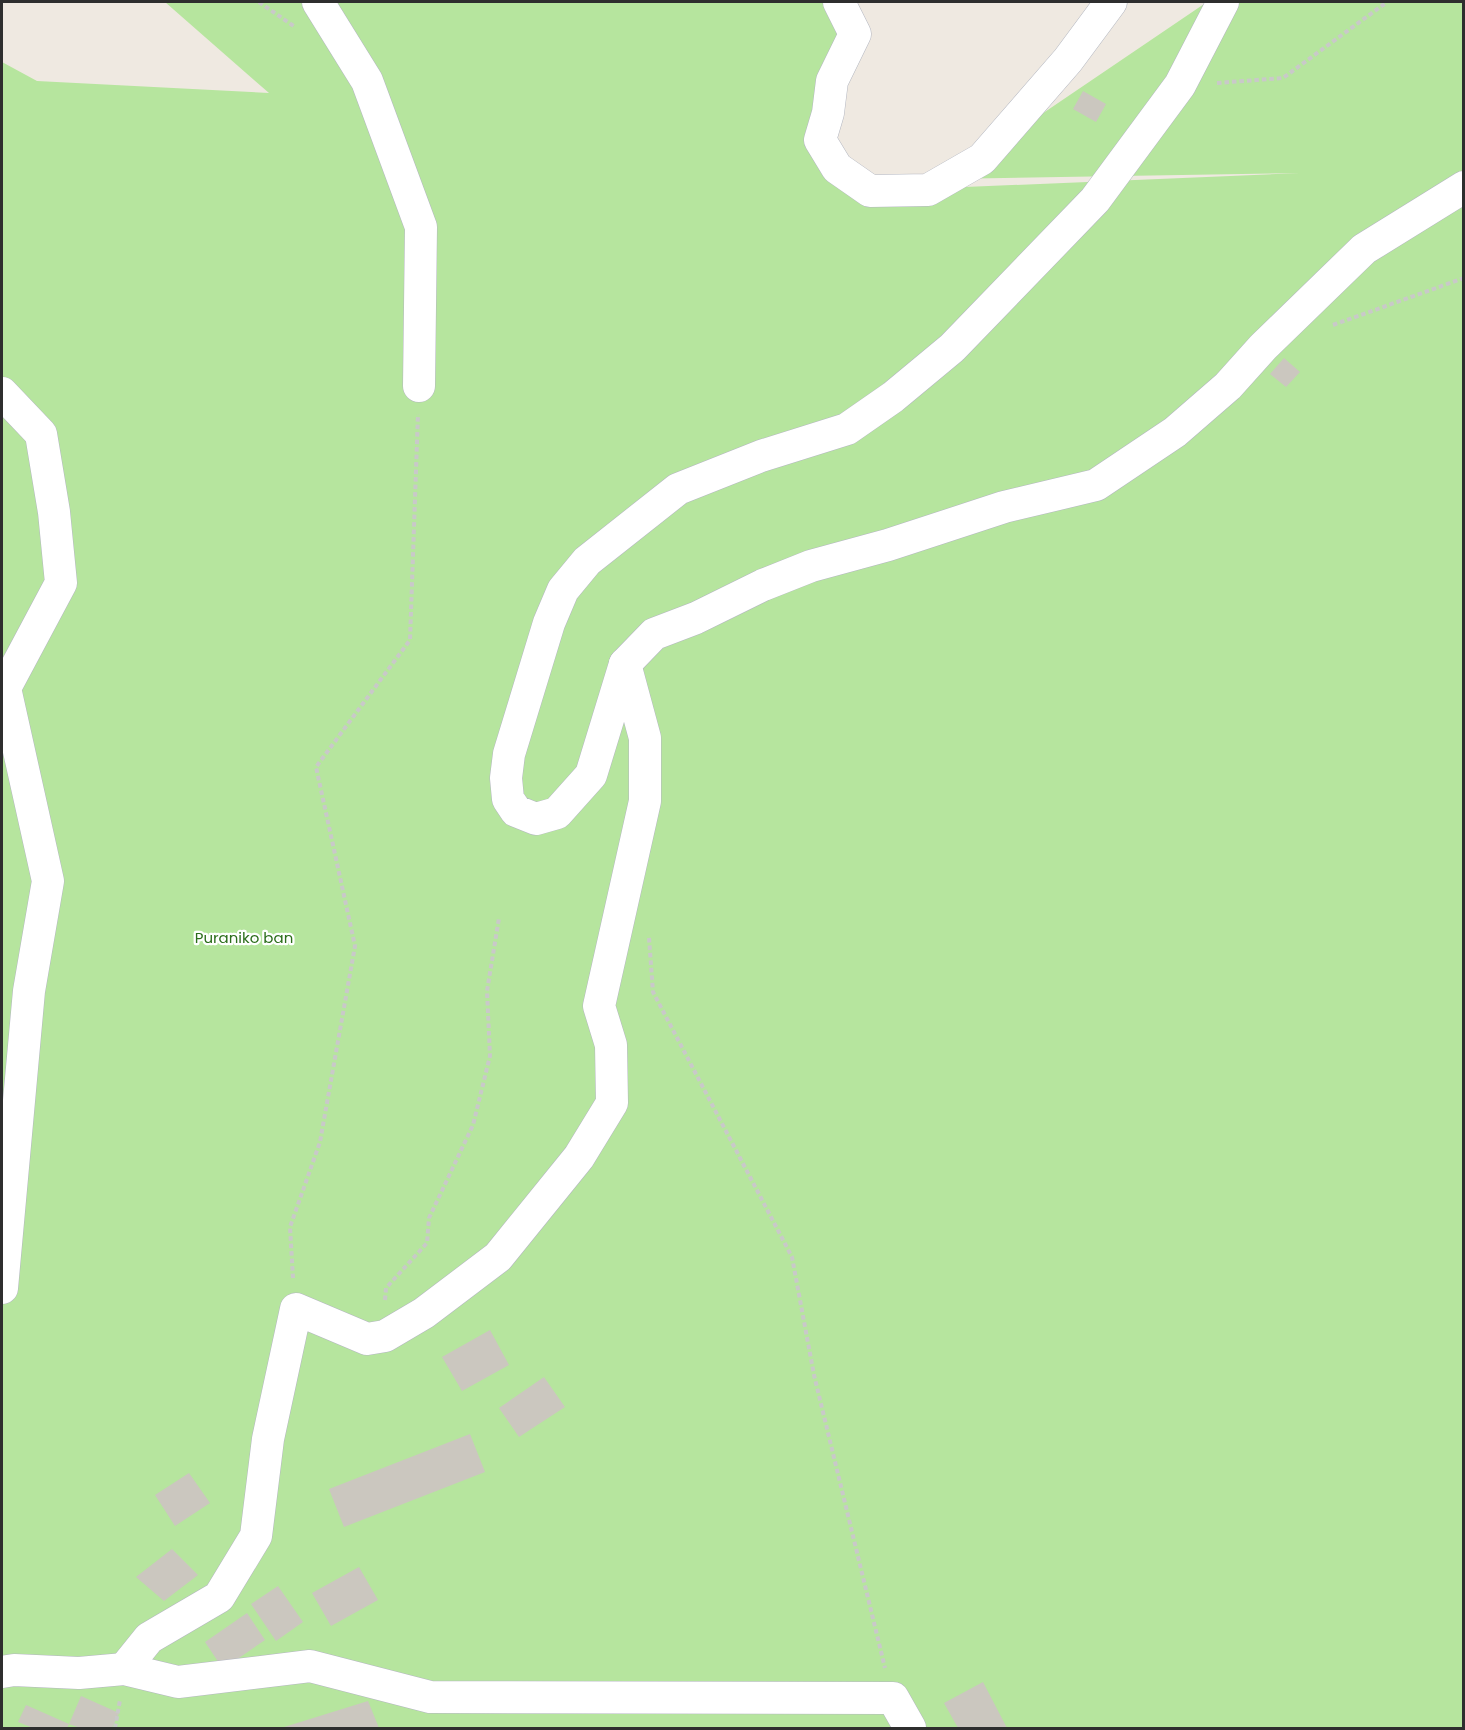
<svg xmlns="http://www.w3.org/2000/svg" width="1465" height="1730" font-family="Poppins,sans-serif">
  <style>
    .green { fill: #b6e59e }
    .building { fill: #cbc7bf }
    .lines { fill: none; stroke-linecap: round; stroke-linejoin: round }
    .minor-casing { stroke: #b4b7c1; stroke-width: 33 }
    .path { stroke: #c9c9c9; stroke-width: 4; stroke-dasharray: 4.5 3; stroke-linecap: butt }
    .minor { stroke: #fff; stroke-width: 32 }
    .labels { text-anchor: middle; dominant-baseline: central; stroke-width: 4.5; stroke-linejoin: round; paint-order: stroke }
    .park-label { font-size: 15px; fill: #2c6e1b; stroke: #fff }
  </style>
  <rect width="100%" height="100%" fill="#efe9e1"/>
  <!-- green -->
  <path class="green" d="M165 2H840L855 34 820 140 870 191 1300 173 946 179 1207 2H1463V1728H2V62L37 81 269 93Z"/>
  <!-- building -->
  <g class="building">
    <path d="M1083 91 1106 104 1096 122 1073 109Z"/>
    <path d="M1284 358 1300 372 1286 387 1270 374Z"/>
    <path d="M490 1330 509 1365 462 1391 442 1357Z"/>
    <path d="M544 1377 565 1407 519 1437 499 1408Z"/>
    <path d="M470 1434 485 1472 344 1527 329 1489Z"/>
    <path d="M189 1473 210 1503 175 1526 155 1495Z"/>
    <path d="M172 1549 198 1575 164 1601 136 1577Z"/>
    <path d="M359 1567 378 1600 331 1626 312 1593Z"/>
    <path d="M278 1586 303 1622 276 1641 251 1604Z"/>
    <path d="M247 1613 265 1640 223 1669 205 1642Z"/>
    <path d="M983 1682 1007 1728H958L944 1703Z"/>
    <path d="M81 1696 119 1713 112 1728H80L69 1724Z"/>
    <path d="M368 1701 379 1728H281Z"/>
    <path d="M26 1705 69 1724 67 1728H33L18 1722Z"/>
  </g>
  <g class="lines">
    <defs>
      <g id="minor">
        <path d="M318 2 367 81 421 227 419 386"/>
        <path d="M839 2 855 34 832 81 828 113 820 140 837 168 870 191 928 190 982 159 1068 60 1111 2"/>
        <path d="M1223 2 1180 85 1095 200 952 348 893 397 847 429 761 456 678 489 587 561 563 590 549 623 509 754 506 778 508 799 516 811 536 819 557 813 591 775 625 664 654 634 696 618 763 585 811 566 888 545 1004 507 1096 485 1175 432 1228 386 1263 347 1364 249 1464 187"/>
        <path d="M2 393 41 434 54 512 61 583 5 688 48 881 29 991 2 1288"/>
        <path d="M124 1669 149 1638 219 1597 256 1536 268 1439 296 1309 367 1339 385 1336 424 1313 498 1257 579 1157 612 1103 611 1045 599 1006 645 801V738L625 664"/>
        <path d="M2 1672 14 1670 79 1673 124 1669 178 1682 310 1666 430 1697 893 1698 910 1728"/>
      </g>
    </defs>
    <!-- minor casing -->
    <use href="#minor" class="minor-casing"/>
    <!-- path -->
    <g class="path">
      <path d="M259 2 295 27"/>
      <path d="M1217 83 1283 78 1387 2"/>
      <path d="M1333 325 1464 278"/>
      <path d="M649 938 653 992 792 1257 814 1375 885 1668"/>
      <path d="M293 1278 290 1227 320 1142 355 946 316 767 410 640 418 414"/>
      <path d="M385 1300 386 1288 427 1243 429 1218 473 1125 490 1056 487 991 499 918"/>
      <path d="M115 1728 120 1700"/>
    </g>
    <!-- minor -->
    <use href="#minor" class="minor"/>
  </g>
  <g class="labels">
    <!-- park labels -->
    <g class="park-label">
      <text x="244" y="937">Puraniko ban</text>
    </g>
  </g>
  <!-- border -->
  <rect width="1465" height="1730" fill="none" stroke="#2e2e2e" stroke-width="6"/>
</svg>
